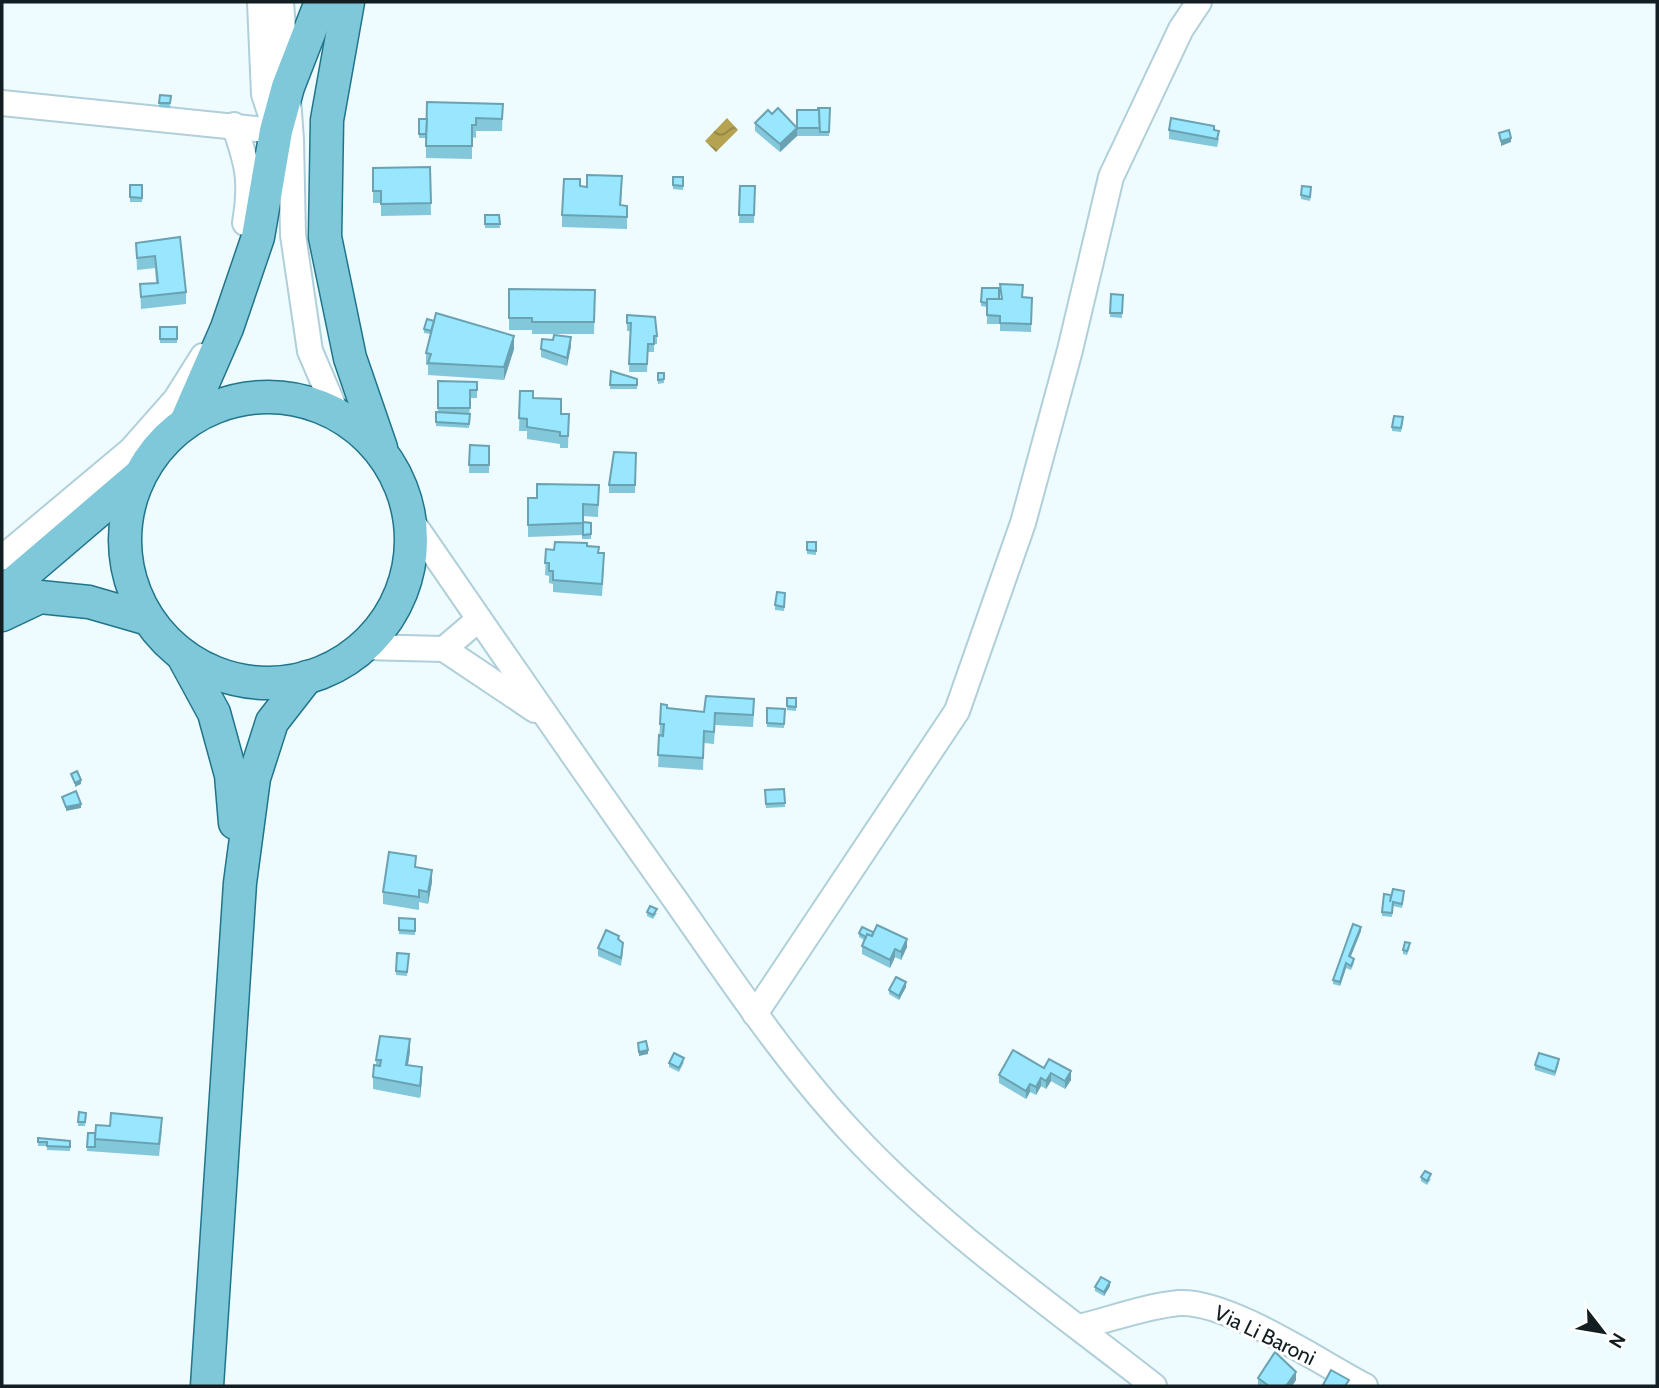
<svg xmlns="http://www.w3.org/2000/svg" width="1659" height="1388" font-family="Cabin,sans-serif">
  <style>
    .water { fill: url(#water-waves) }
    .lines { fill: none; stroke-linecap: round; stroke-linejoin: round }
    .minor-casing { stroke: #b0cfd9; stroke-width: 28 }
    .major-casing { stroke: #20758a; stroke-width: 35 }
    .minor { stroke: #fff; stroke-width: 24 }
    .major { stroke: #7ec8da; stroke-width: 32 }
    .wall { fill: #83c7da }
    .shaded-wall { fill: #6aa2b2 }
    .building { fill: #98e7fe; stroke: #6aa2b2; stroke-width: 2 }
    .labels { text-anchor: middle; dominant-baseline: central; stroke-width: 6; stroke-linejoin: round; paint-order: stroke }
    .street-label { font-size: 21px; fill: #121e21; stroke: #fff }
  </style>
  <defs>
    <pattern id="water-waves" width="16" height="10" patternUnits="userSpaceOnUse" patternTransform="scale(1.75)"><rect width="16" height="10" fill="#b5a352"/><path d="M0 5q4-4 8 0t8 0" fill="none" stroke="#928444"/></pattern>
  </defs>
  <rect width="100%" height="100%" fill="#eefbff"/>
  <!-- water -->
  <path class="water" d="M727 118 738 130 716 152 705 141Z"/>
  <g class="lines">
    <defs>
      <g id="minor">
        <path d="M281 2 291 140 293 235 310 351 337 414"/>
        <path d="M2 103 276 131 264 94 260 2"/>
        <path d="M234 125C248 165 252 181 245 223"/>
        <path d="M409 517C497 645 584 772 674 898 730 978 785 1061 852 1133 941 1229 1052 1306 1154 1386"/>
        <path d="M2 558 131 450 176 399 203 356"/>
        <path d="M362 647 444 649 535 710"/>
        <path d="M444 649 479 619"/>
        <path d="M755 1014 957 711 1023 523 1070 350 1111 177 1181 29 1199 2"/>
        <path d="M1079 1327C1112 1319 1146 1306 1179 1303 1228 1300 1319 1362 1365 1386"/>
      </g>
      <g id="major">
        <path d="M348 2 327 120 325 237 350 358 381 448"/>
        <circle cx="268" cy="540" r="143"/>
        <path d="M186 422 227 328 258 237 276 131 288 87 321 2"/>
        <path d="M2 593 139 476"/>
        <path d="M2 615 40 597 89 602 148 619"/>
        <path d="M183 656 214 713 231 775 235 823"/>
        <path d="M207 1386 240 883 254 778 272 722 307 677"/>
      </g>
    </defs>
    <!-- minor casing -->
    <use href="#minor" class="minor-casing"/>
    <!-- major casing -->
    <use href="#major" class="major-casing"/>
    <!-- minor -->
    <use href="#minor" class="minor"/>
    <!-- major -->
    <use href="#major" class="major"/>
  </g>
  <!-- wall -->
  <g class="wall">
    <path d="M160 95 171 96 170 108 159 107Z"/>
    <path d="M503 104 502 131H476V138L472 137V159L426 158V138H419V119H427Z"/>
    <path d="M830 108 829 136H797L780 152 755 131V123L772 114 797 128 818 110Z"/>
    <path d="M1169 130 1214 131 1219 139 1217 147 1169 139Z"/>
    <path d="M430 167 431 215 381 216V203H373V168Z"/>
    <path d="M673 177H683V190L673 189Z"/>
    <rect x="130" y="185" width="12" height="17"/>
    <path d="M580 186 622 188 621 205 627 218V229L562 227V215Z"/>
    <path d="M740 186H755L754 223H739Z"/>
    <path d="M1311 191 1310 201 1301 199V195Z"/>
    <path d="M485 215H499L500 228H485Z"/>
    <path d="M180 237 186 292V304L141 309 140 284 156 283 155 268 137 270 136 243Z"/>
    <path d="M1000 284 1023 297 1032 298 1031 332 1000 331V324H987V307L981 306 982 288 1001 299Z"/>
    <path d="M509 289 595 290 594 334H532V330H509Z"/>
    <path d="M1111 294 1123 295 1122 318 1110 317Z"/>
    <path d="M627 315 657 336V344H654V352H648L647 372H629L630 331H627Z"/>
    <rect x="160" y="327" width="17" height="16"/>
    <path d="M424 329 514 349 504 380 428 375V365H426V353L430 334 424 333Z"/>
    <path d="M571 346 567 366 541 357V349Z"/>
    <path d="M611 371 637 379V389H610Z"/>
    <path d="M658 373H664V383L658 384Z"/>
    <path d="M438 381 477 382V398H470L469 428 436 426V412H438Z"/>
    <path d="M520 391 561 414H569L568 448H560V444L527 439V431H519Z"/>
    <path d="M1403 422 1401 432 1392 431V427Z"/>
    <path d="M470 445 489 446V473H469Z"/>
    <path d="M636 453 635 493H609V485Z"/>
    <path d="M599 485 598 517 583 516V522L591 523V539H582V535L528 537V498H537Z"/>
    <path d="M807 542H816V555L807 554Z"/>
    <path d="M587 546 599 553 604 565 602 596 553 592V584L549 583V576L545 575 546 549 554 550Z"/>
    <path d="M785 593 784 611 775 610V605Z"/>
    <path d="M787 698H796V711L787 710Z"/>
    <path d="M767 708 785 709 784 728 767 727Z"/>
    <path d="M754 711 753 727 715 725 714 744 704 743 703 770 658 767 660 724 704 712Z"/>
    <path d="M784 789 785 807 766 808 765 790Z"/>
    <path d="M416 868 432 882 428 904 419 902V910L383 904V892Z"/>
    <path d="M1391 895H1404L1402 908 1393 906 1392 917 1382 916V912Z"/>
    <path d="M647 912 657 913 653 919 647 916Z"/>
    <path d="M399 918 415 919V935L399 934Z"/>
    <path d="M1361 931 1350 957 1354 963 1351 970 1346 968 1340 986 1333 984V980Z"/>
    <path d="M859 933 907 947 901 960 895 957 890 968 862 954V946L864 940 859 937Z"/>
    <path d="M619 940 623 951 621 966 598 956V948Z"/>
    <path d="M1410 947 1407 955 1403 954V950Z"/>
    <path d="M397 953 409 954 407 976 396 975Z"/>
    <path d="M906 987 899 1000 889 994V990Z"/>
    <path d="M410 1051 408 1065 422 1079 420 1098 373 1089V1077L376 1066V1060Z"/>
    <path d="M684 1062 679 1072 669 1067V1063Z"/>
    <path d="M1559 1063 1555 1076 1535 1070V1065Z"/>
    <path d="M1044 1068 1071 1080 1065 1089 1051 1081 1046 1089 1041 1086 1036 1095 1030 1092 1026 1099 999 1083V1075Z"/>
    <path d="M79 1112 86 1117 85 1126H78Z"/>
    <path d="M162 1130 159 1156 87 1151 88 1133Z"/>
    <path d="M38 1138 70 1141V1151L47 1150V1146H38Z"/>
    <path d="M1421 1177 1431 1179 1427 1185 1421 1181Z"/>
    <path d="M1110 1286 1104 1296 1095 1291V1287Z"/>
    <path d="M1258 1378 1296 1380 1292 1386H1258Z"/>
  </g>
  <!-- shaded-wall -->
  <g class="shaded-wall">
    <path d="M797 128V136L780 152V144Z"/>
    <path d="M1511 138V142L1501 146V141Z"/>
    <path d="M514 336V349L504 380V367Z"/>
    <path d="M571 337V346L567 366V358Z"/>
    <path d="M81 780V784L75 787V783Z"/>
    <path d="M81 804V808L66 811V807Z"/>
    <path d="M432 870V882L428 904V892Z"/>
    <path d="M1361 927V931L1349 961V956Z"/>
    <path d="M907 939V947L901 960V952Z"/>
    <path d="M895 949V957L890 968V960Z"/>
    <path d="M1346 963V968L1340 986V982Z"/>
    <path d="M906 982V987L899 1000V996Z"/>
    <path d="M410 1039V1051L406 1077V1065Z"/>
    <path d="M648 1050V1054L639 1056V1052Z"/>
    <path d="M422 1067V1079L420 1098V1086Z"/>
    <path d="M1071 1071V1080L1065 1089V1081Z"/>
    <path d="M1051 1073V1081L1046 1089V1081Z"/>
    <path d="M1041 1078V1086L1036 1095V1087Z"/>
    <path d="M1030 1084V1092L1026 1099V1091Z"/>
    <path d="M1110 1282V1286L1104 1296V1292Z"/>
    <path d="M1296 1372V1380L1292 1386H1286Z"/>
  </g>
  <!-- building -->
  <g class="building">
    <path d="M160 95 171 96 170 103H159Z"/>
    <path d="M427 102 503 104 502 119 476 118V125H472V146H426Z"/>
    <path d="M778 108 797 128V110H819L820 128H797L780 144 755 123 768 110 772 114Z"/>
    <path d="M818 108H830L829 132H820L819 110H818Z"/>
    <path d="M1171 118 1214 126V130L1219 131 1217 139 1169 130Z"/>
    <path d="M419 119H427L426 134H419Z"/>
    <path d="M1509 130 1511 138 1501 141 1499 133Z"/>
    <path d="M430 167 431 203 381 204V191H373V168Z"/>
    <path d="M587 175 622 176 620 205 627 206V217L562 215 564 179H580V186L587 187Z"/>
    <path d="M673 177H683V186L673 185Z"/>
    <path d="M130 185H142V198L130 197Z"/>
    <path d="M740 186H755L754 215H739Z"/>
    <path d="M1302 186 1311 187 1310 197 1301 195Z"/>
    <path d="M485 215H499L500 224H485Z"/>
    <path d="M180 237 186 292 141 297 140 284 158 283 155 256 137 258 136 243Z"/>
    <path d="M1000 284 1023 285 1022 297 1032 298 1031 324 1000 323V316L987 315V299H1002Z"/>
    <path d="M982 288H999V299H987V303L981 302Z"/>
    <path d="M509 289 595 290 594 322H532V318H509Z"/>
    <path d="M1111 294 1123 295 1122 313H1110Z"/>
    <path d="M436 313 514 336 504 367 428 363 431 354 426 353Z"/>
    <path d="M627 315 655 317 657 336H654V344H648L647 364H629L631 323H627Z"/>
    <path d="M427 319 434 321 431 331 424 329Z"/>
    <rect x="160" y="327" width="17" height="12"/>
    <path d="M554 335 571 337 567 358 541 349 542 339 553 340Z"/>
    <path d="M611 371 637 379V385H610Z"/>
    <path d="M658 373H664V379L658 380Z"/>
    <path d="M438 381 477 382V390H470V408H438Z"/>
    <path d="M520 391H533V398L561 399V414H569L568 436H560V432L527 427V419L519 418Z"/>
    <path d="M436 412 470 414 469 424 436 422Z"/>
    <path d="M1394 416 1403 417 1401 428 1392 427Z"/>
    <path d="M470 445 489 446V465H469Z"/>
    <path d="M614 452 636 453 635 485H609Z"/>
    <path d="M537 484 599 485 598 505 583 504V523L528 525V498H537Z"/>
    <path d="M583 522 591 523V534L583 535Z"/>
    <path d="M555 542 587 543V546L599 547 598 553H604L602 584 553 580V571H549V563H545L546 549 554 550Z"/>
    <path d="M807 542H816V551L807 550Z"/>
    <path d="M777 592 785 593 784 607 775 605Z"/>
    <path d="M706 696 754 699 753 715 715 713 714 732 704 731 703 758 658 755 659 735 663 736 664 724H660L661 704 667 705V708L704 712Z"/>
    <path d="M787 698H796V707L787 706Z"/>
    <path d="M767 708 785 709 784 724 767 723Z"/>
    <path d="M77 771 81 780 75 783 71 774Z"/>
    <path d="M784 789 785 803 766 804 765 790Z"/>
    <path d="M76 791 81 804 66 807 62 797Z"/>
    <path d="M389 852 416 856 415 867 432 870 428 892 419 890V897L383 892Z"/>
    <path d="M1393 889 1404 891 1402 904 1393 902 1392 913 1382 912 1384 894 1391 895 1390 902Z"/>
    <path d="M650 906 657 909 653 915 647 912Z"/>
    <path d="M399 918 415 919V931L399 930Z"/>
    <path d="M1353 924 1361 927 1349 956 1354 959 1351 966 1346 963 1340 982 1333 980Z"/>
    <path d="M877 925 907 939 901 952 895 949 890 960 862 946 867 934 872 936Z"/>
    <path d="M862 927 873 932 872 936 867 934 866 937 859 933Z"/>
    <path d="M606 930 619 936 618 939 623 943 621 958 598 948Z"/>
    <path d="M1405 942 1410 943 1407 951 1403 950Z"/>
    <path d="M397 953 409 954 407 972 396 971Z"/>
    <path d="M896 977 906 982 899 996 889 990Z"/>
    <path d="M380 1036 410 1039 406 1065 422 1067 420 1086 373 1077 374 1065 380 1066 381 1060H376Z"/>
    <path d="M646 1041 648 1050 639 1052 638 1043Z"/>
    <path d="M1013 1050 1044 1068 1049 1059 1071 1071 1065 1081 1051 1073 1046 1081 1041 1078 1036 1087 1030 1084 1026 1091 999 1075Z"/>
    <path d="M674 1053 684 1058 679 1068 669 1063Z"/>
    <path d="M1539 1053 1559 1059 1555 1072 1535 1065Z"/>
    <path d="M79 1112 86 1113 85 1122H78Z"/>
    <path d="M111 1113 162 1118 159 1144 95 1139 96 1125 110 1126Z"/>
    <path d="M88 1133H95V1147H87Z"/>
    <path d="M38 1138 70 1141V1147L47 1146V1142H38Z"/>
    <path d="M1425 1171 1431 1174 1427 1181 1421 1177Z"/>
    <path d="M1101 1277 1110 1282 1104 1292 1095 1287Z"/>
    <path d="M1275 1352 1296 1372 1286 1386H1269L1258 1378Z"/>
    <path d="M1331 1370 1349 1380 1345 1386H1326L1323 1385Z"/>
  </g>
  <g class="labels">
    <!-- street labels -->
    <g class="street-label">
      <text transform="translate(1265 1335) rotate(26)">Via Li Baroni</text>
    </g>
  </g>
  <!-- border -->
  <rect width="1659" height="1388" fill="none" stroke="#121e21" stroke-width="7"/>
  <!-- north arrow -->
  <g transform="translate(1603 1332) rotate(121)" stroke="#ffffff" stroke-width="5" paint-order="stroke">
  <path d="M0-5L12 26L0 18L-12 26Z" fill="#121e21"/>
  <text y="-10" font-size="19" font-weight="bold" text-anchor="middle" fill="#121e21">N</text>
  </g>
</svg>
